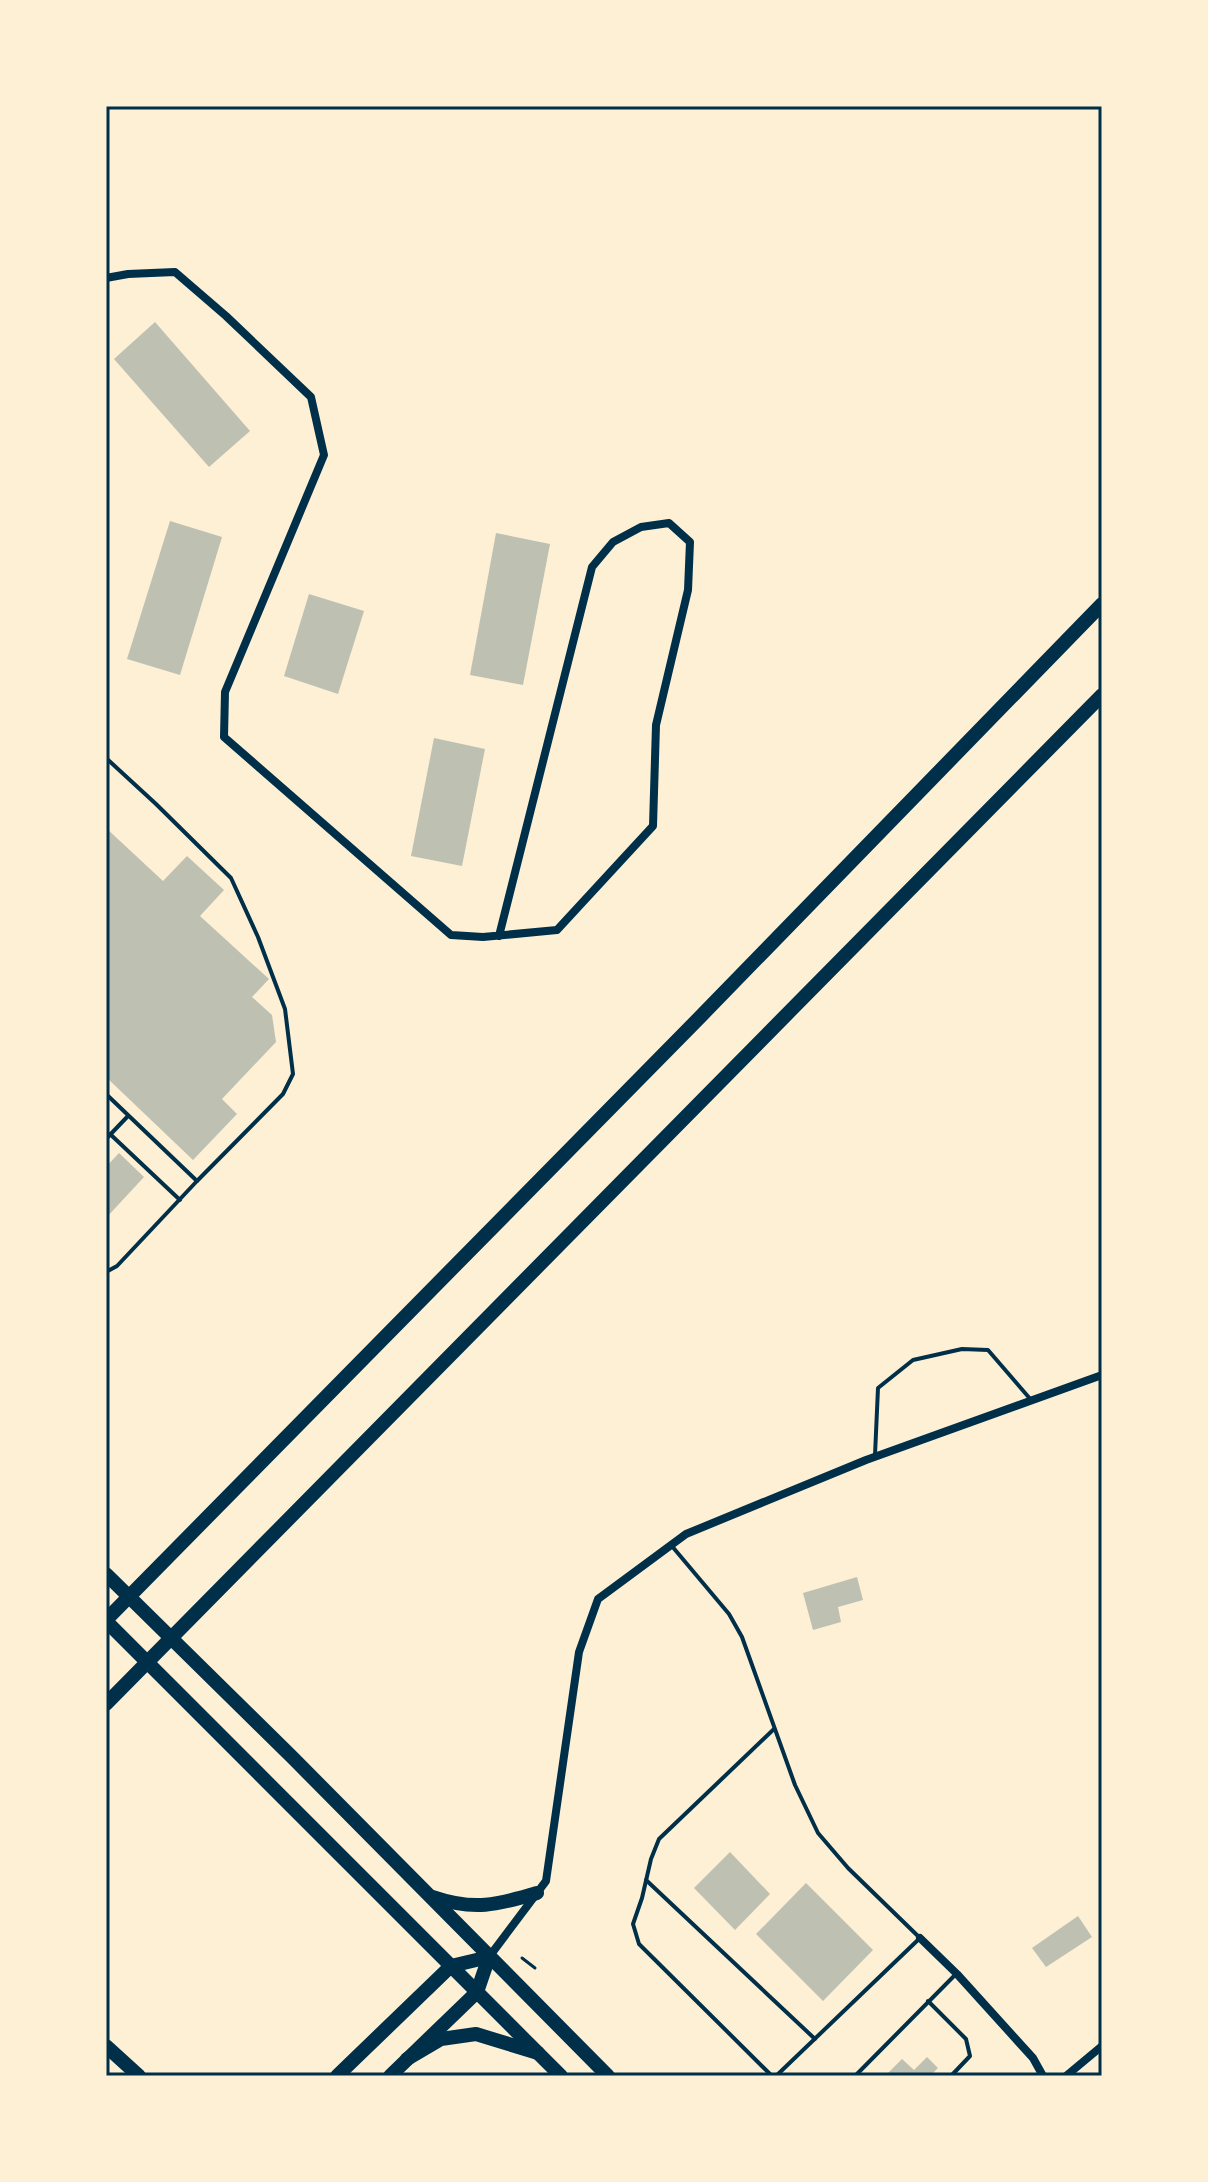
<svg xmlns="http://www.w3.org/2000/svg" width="1208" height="2182" font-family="Barlow,sans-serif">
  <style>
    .building { fill: #bec0b2 }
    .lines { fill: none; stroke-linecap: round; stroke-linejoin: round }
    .path { stroke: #003049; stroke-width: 3 }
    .service { stroke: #003049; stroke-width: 4 }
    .minor { stroke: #003049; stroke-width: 8 }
    .primary { stroke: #003049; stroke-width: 14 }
    .trunk { stroke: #003049; stroke-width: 14 }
    .neatline { fill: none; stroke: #003049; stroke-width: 3 }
  </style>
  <rect width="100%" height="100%" fill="#fdf0d5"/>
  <!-- building -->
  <g class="building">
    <path d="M155 322 250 431 209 467 114 359Z"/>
    <path d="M170 521 222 537 180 675 127 659Z"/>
    <path d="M496 533 550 544 523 685 470 675Z"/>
    <path d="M309 594 364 611 338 694 284 676Z"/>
    <path d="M434 738 485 749 462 866 411 856Z"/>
    <path d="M106 828 163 881 187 856 224 890 200 916 269 979 252 997 272 1015 276 1042 222 1099 237 1114 193 1160 106 1077Z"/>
    <path d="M119 1153 144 1177 106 1218V1167Z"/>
    <path d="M857 1577 863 1600 838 1607 841 1622 813 1630 803 1593Z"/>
    <path d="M730 1852 770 1894 735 1930 694 1888Z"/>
    <path d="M806 1883 873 1950 823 2001 756 1934Z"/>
    <path d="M1078 1916 1092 1937 1046 1967 1032 1948Z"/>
    <path d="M927 2057 938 2068 930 2076H885L902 2059 914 2070Z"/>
  </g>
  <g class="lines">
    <!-- path -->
    <path class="path" d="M522 1958 535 1968"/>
    <!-- service -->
    <g class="service">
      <path d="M106 758 156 804 231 878 258 937 285 1009 293 1074 283 1094 197 1181 106 1094"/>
      <path d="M110 1134 180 1200"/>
      <path d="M106 1139 128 1116"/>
      <path d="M106 1272 117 1266 197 1181"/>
      <path d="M875 1455 878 1388 913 1360 962 1349 988 1350 1032 1401"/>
      <path d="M671 1545 729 1614 742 1637 795 1785 818 1833 848 1868 920 1938 776 2076"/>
      <path d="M646 1880 815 2039"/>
      <path d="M928 2001 966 2039 970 2056 951 2076"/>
      <path d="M772 2076 639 1944 633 1924 642 1898 651 1859 659 1839 774 1729"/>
      <path d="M855 2076 955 1975"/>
    </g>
    <!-- minor -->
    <g class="minor">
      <path d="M106 278 128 274 175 272 226 316 311 397 324 455 225 692 224 737 451 935 483 937 557 930 653 826 656 725 688 590 690 542 669 523 641 527 613 542 592 567 499 936"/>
      <path d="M920 1938 957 1974 1033 2058 1043 2076"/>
      <path d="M489 1957 546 1881 579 1652 598 1599 686 1534 866 1460 1102 1375"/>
      <path d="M1066 2076 1102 2046"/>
    </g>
    <!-- primary -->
    <g class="primary">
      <path d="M106 1574 292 1757 608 2076"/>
      <path d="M106 1621 561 2076"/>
      <path d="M433 1897C474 1911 497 1905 537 1893"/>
      <path d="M451 1966 489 1957"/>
      <path d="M477 1992 489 1957"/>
    </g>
    <!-- trunk -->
    <g class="trunk">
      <path d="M106 1620 703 1014 1102 604"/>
      <path d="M106 1704 1102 695"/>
      <path d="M106 2046 139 2076"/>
      <path d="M407 2059 441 2039 476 2034 538 2053"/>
      <path d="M337 2076 451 1966"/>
      <path d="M390 2076 477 1992"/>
    </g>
  </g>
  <!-- border -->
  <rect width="1208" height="2182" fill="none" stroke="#fdf0d5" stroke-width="216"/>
  <rect x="108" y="108" width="992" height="1966" class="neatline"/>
</svg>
